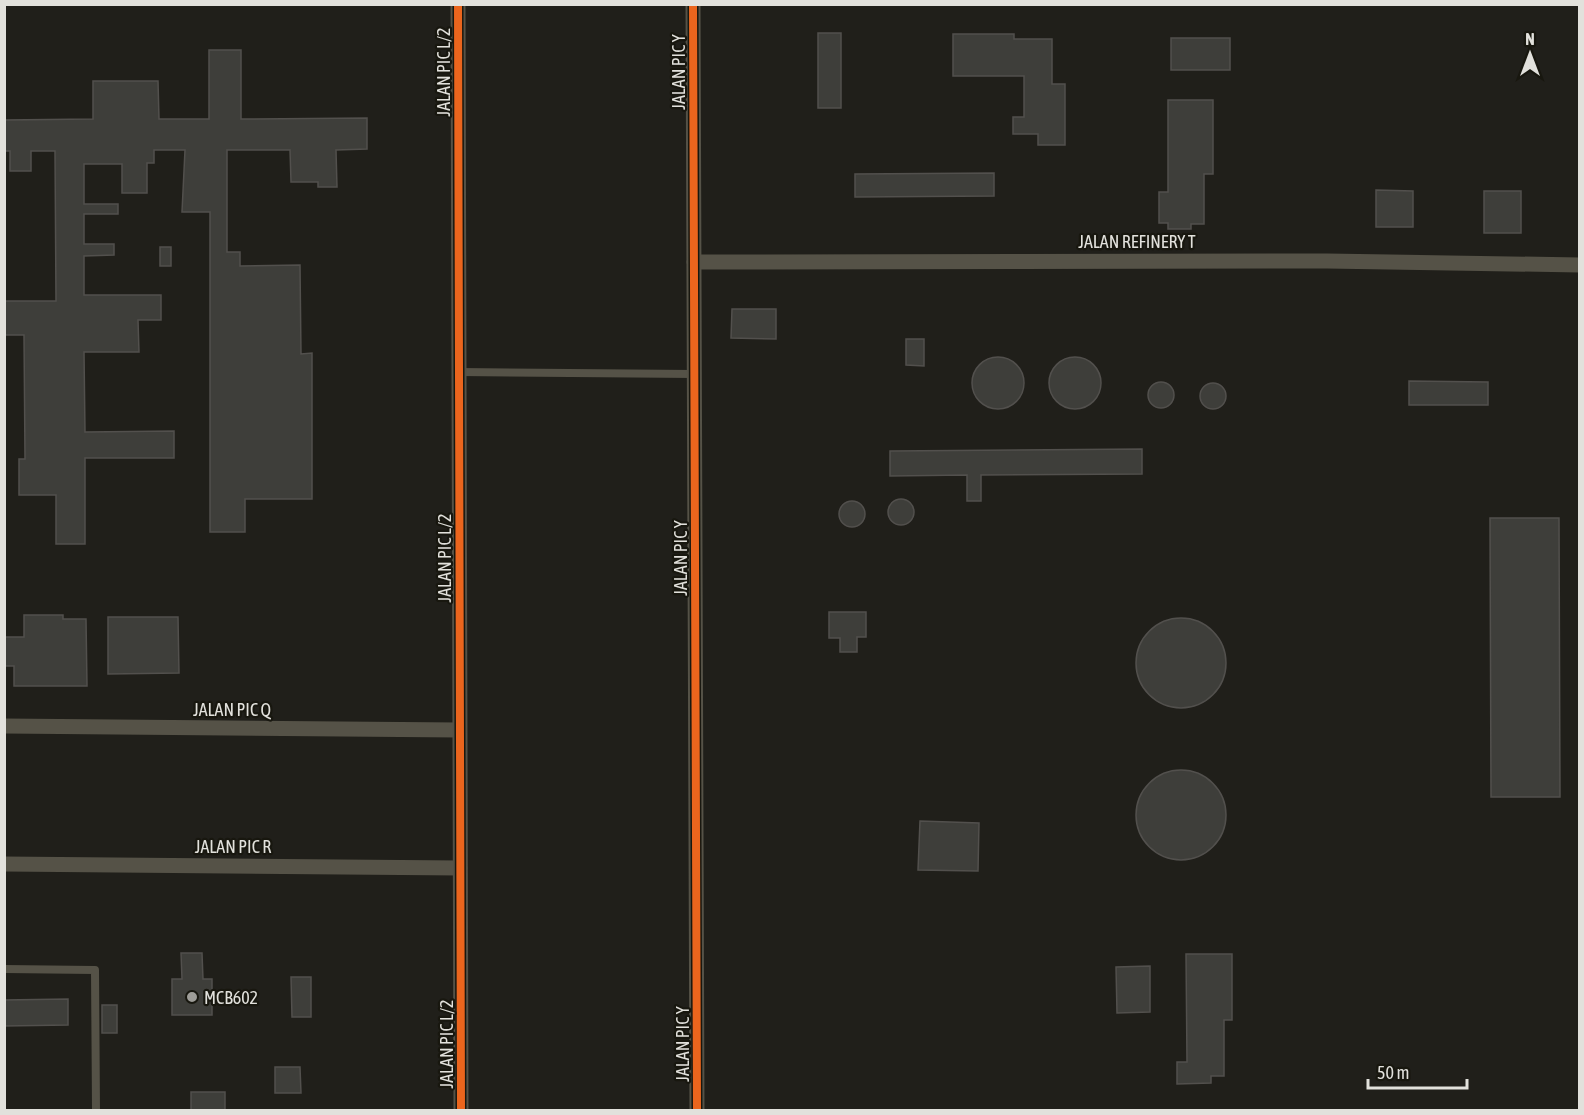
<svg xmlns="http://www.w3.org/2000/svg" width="1584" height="1115" font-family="'Asap Condensed',sans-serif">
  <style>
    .building { fill: #3e3e3a; stroke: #52504d; stroke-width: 1.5 }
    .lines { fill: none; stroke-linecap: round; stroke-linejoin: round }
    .service { stroke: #555247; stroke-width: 8 }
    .minor { stroke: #555247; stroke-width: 15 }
    .cycleway-casing { stroke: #18170f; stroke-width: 11 }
    .cycleway { stroke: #eb651d; stroke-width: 8 }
    .poi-dot { fill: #9e9d98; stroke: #18170f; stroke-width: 2 }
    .labels { text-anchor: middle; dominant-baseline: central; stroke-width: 4.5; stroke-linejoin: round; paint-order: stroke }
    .street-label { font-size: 18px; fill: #e2e1dc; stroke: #18170f }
    .poi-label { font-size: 18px; fill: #e2e1dc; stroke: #18170f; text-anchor: start }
  </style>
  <rect width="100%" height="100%" fill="#201f1a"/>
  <!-- building -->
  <g class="building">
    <rect x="818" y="33" width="23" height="75"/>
    <path d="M953 34H1014V39H1052V84H1065V145H1038V134H1013V117H1024V76H953Z"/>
    <rect x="1171" y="38" width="59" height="32"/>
    <path d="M209 50H241V119L367 118V149L336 150 337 187H318V182H291L290 150H227V252H240V266L300 265 301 354 312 353V499H245V532H210V212H182L185 150H154V163H147V193H122V164H84V204H118V214H84V244H114V255L84 256V295H161V320H138L139 352H84L85 432 174 431V458H85V544H56V495H19V459H25L24 335H4V301H56L55 151H31V171H10V151H4V120L93 119V81H158L159 119H209Z"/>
    <path d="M1168 100H1213V174H1204V224H1191V229H1168V223H1159V192H1168Z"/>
    <path d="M994 173V196L855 197V174Z"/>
    <path d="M1376 190 1413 191V227H1376Z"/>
    <rect x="1484" y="191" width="37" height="42"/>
    <rect x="160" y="247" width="11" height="19"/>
    <path d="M732 309H776V339L731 338Z"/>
    <path d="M906 339H924V366L906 365Z"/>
    <circle cx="1075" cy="383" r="26"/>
    <circle cx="998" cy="383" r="26"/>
    <path d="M1409 381 1488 382V405H1409Z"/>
    <circle cx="1161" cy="395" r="13"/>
    <circle cx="1213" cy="396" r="13"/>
    <path d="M1142 449V474L981 475V501H967V475L890 476V451Z"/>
    <circle cx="901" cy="512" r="13"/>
    <circle cx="852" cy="514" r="13"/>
    <path d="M1490 518H1559L1560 797H1491Z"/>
    <path d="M829 612H866V637H857V652H840V638H829Z"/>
    <path d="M24 615H63V619H86L87 686H14V666H4V637H24Z"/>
    <path d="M108 617H178L179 673 108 674Z"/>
    <circle cx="1181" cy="663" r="45"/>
    <circle cx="1181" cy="815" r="45"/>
    <path d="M920 821 979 823 978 871 918 870Z"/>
    <path d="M181 953H202L203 979H212V1015H172V979H182Z"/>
    <path d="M1186 954H1232V1020H1224V1076H1211V1083L1177 1084V1062H1187Z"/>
    <path d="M1150 966V1012L1117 1013 1116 967Z"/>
    <path d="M291 977H311V1017H292Z"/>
    <path d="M68 999V1025L4 1026V1000Z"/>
    <rect x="102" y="1005" width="15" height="28"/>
    <path d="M275 1067H300L301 1093H275Z"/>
    <rect x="191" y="1092" width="34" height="18"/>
  </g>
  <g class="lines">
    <!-- service -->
    <g class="service">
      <path d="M459 372 695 374"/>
      <path d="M4 969 95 970 96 1110"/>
    </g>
    <!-- minor -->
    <g class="minor">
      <path d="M458 4 461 1110"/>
      <path d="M693 4 697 1110"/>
      <path d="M694 262 1327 261 1580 265"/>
      <path d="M4 726 459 730"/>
      <path d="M4 864 460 868"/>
    </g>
    <defs>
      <g id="cycleway">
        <path d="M458 4 461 1110"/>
        <path d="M693 4 697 1110"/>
      </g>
    </defs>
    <!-- cycleway casing -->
    <use href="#cycleway" class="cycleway-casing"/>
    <!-- cycleway -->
    <use href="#cycleway" class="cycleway"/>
  </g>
  <!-- markers -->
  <circle class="poi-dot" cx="192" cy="997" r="6"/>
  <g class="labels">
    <!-- street labels -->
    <g class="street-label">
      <text transform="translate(443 72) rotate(-90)">JALAN PIC L/2</text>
      <text transform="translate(678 72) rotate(-90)">JALAN PIC Y</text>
      <text x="1137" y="241">JALAN REFINERY T</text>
      <text transform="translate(444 558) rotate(-90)">JALAN PIC L/2</text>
      <text transform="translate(680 558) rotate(-90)">JALAN PIC Y</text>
      <text x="232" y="709">JALAN PIC Q</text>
      <text x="233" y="846">JALAN PIC R</text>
      <text transform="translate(446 1044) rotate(-90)">JALAN PIC L/2</text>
      <text transform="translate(682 1044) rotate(-90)">JALAN PIC Y</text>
    </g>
    <!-- poi labels -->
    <g class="poi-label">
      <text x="204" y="997">MCB602</text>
    </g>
  </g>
  <!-- border -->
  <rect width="1584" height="1115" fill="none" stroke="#e2e1dc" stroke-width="12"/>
  <!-- north arrow -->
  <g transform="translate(1530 54)" stroke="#18170f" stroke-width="4.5" paint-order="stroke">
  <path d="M0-4.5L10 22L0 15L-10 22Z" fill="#e2e1dc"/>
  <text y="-9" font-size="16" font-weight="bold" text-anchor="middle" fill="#e2e1dc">N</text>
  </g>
  <!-- scale -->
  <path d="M1368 1079v9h99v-9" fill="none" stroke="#e2e1dc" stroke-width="3"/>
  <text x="1377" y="1079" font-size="18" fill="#e2e1dc" stroke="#18170f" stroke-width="4.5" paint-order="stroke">50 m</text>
</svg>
